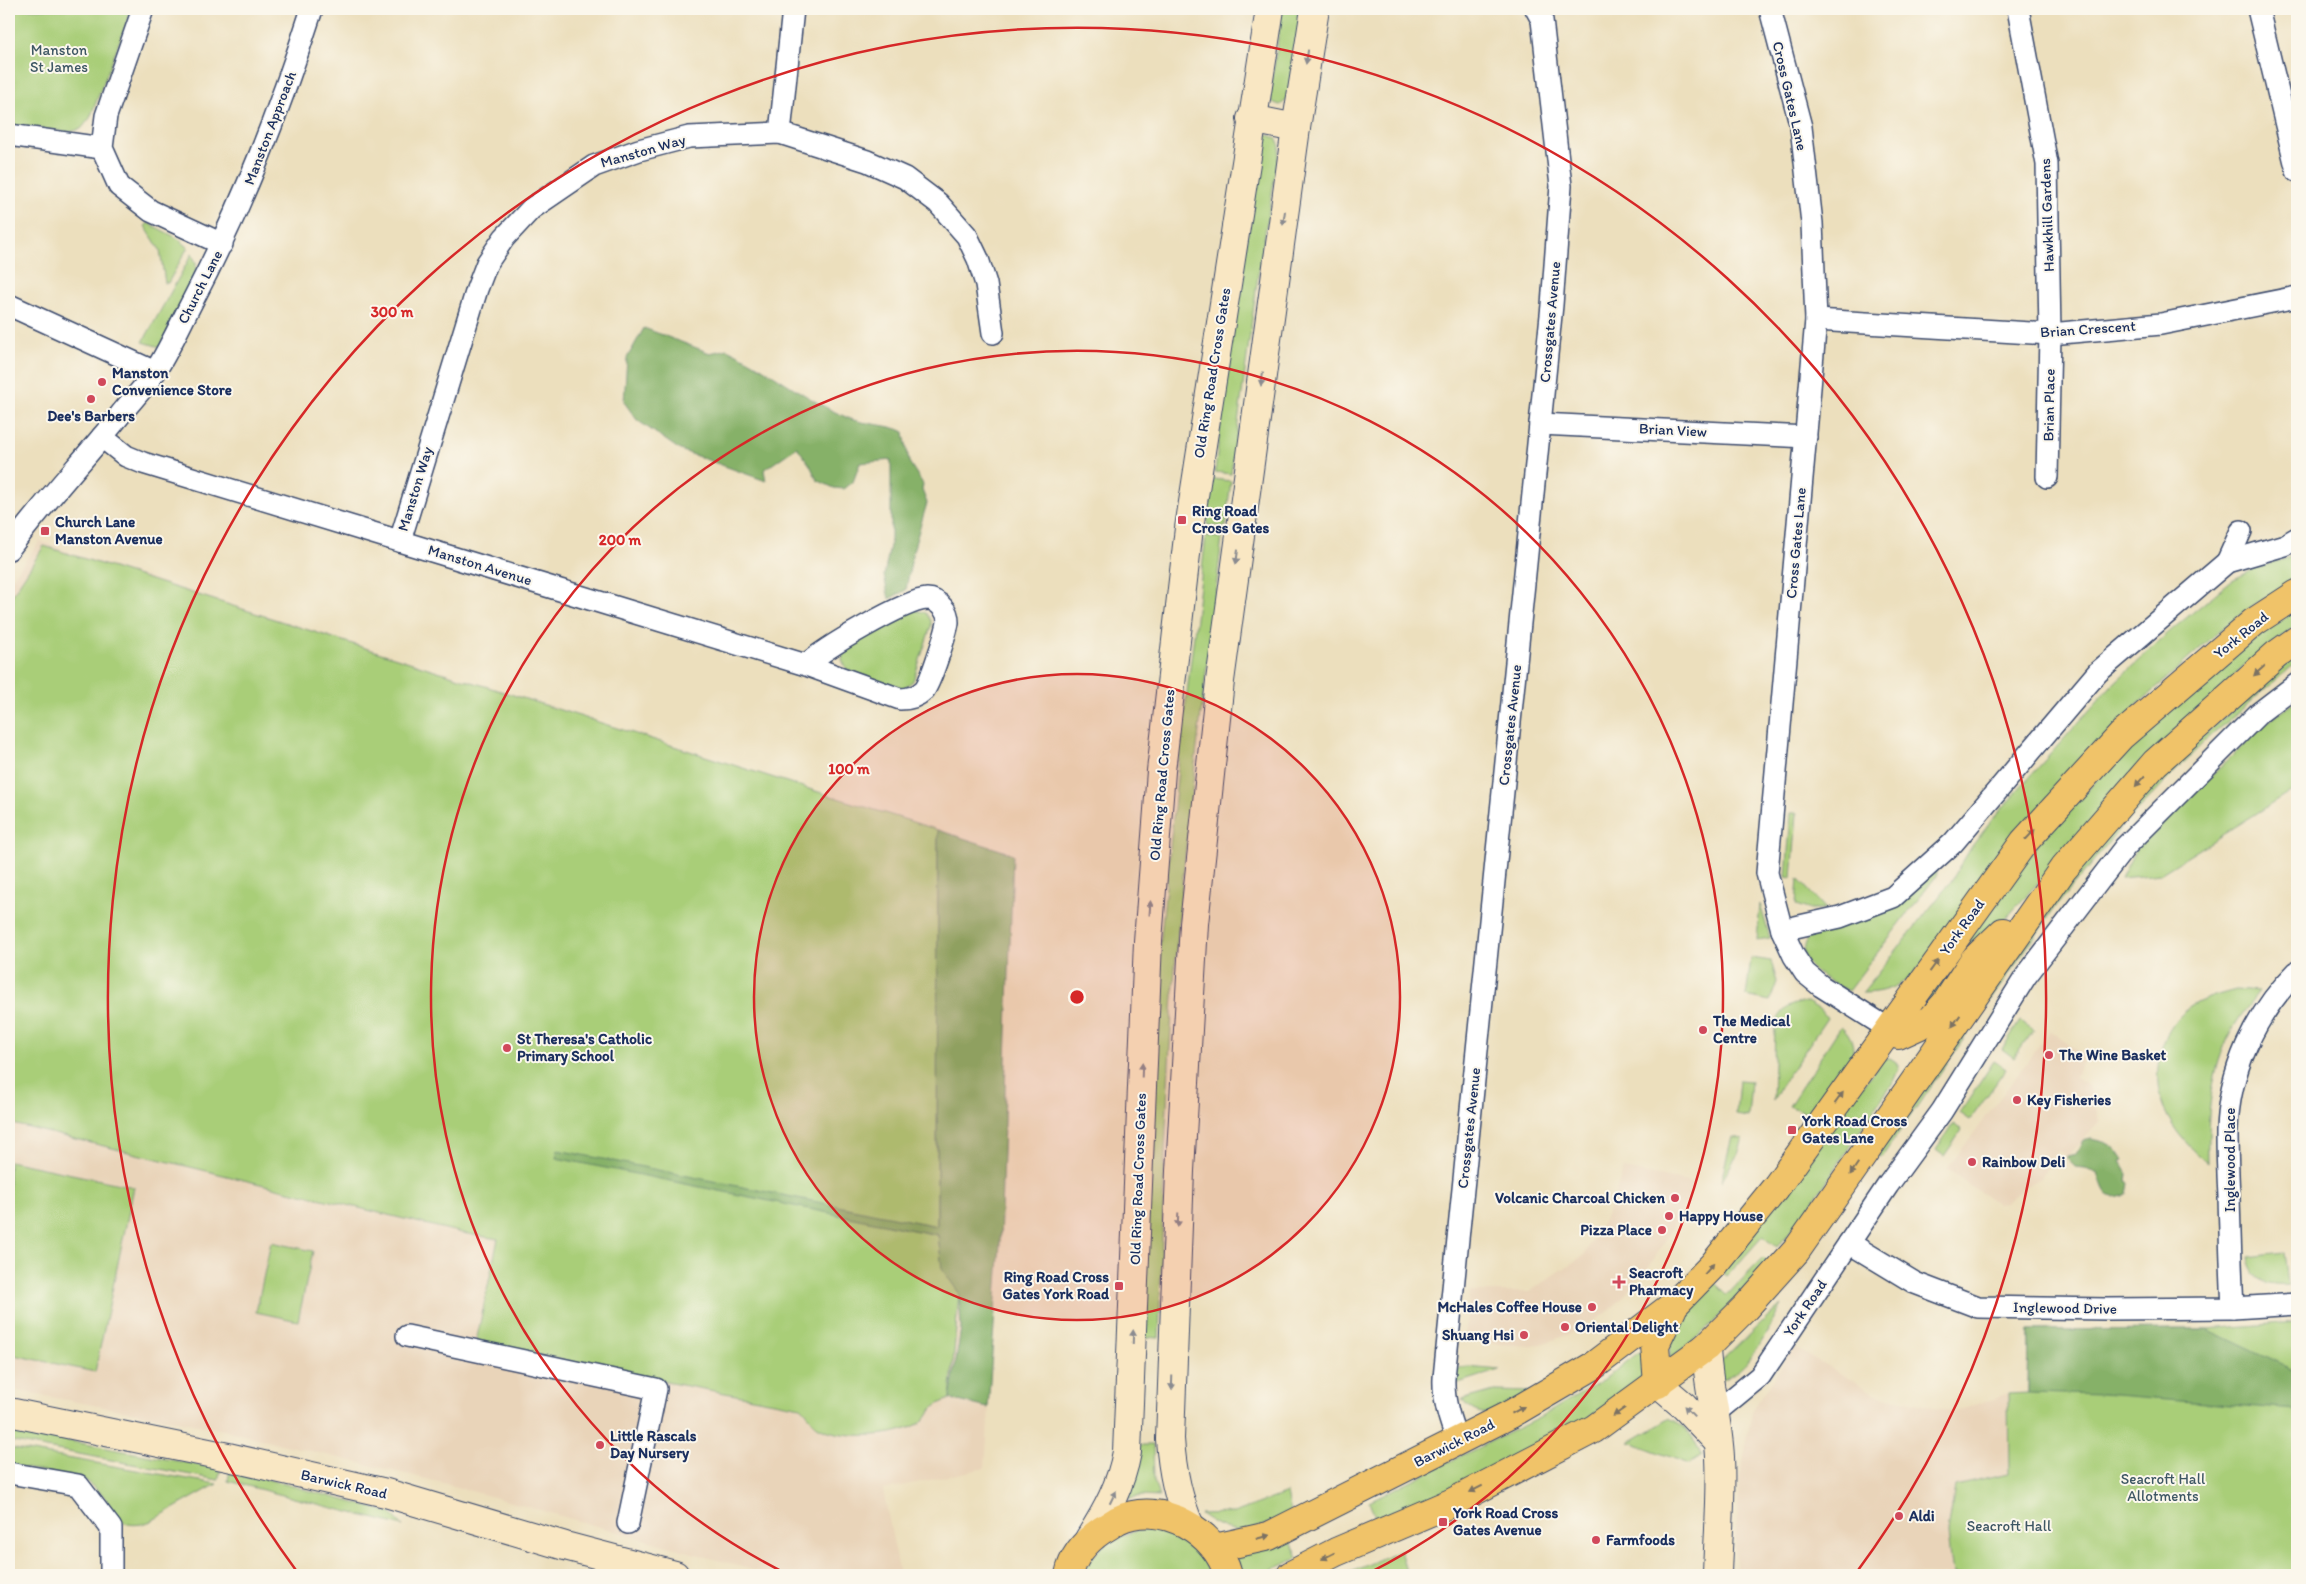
<svg xmlns="http://www.w3.org/2000/svg" width="2306" height="1584" font-family="Itim,sans-serif">
  <style>
    .built { fill: #e9d4b9 }
    .green { fill: #a9ce78; stroke: #627e6b }
    .forest { fill: #86b168; stroke: #507063 }
    .lines { fill: none; stroke-linecap: round; stroke-linejoin: round }
    .street-casing { stroke: #3a496c; stroke-width: 24 }
    .secondary-casing { stroke: #3a496c; stroke-width: 30 }
    .highway-casing { stroke: #3a496c; stroke-width: 30 }
    .street { stroke: #fff; stroke-width: 21 }
    .secondary { stroke: #f9e7c3; stroke-width: 28 }
    .highway { stroke: #f0c369; stroke-width: 28 }
    .oneway { fill: #8a8b90 }
    .oneway2 { fill: #7b7263 }
    .ring { fill: none; stroke: #d62828; stroke-width: 2.5 }
    .poi-dot { fill: #d1495b; stroke: #fbf7ec; stroke-width: 2 }
    .labels { text-anchor: middle; dominant-baseline: central; stroke-width: 4; stroke-linejoin: round; paint-order: stroke }
    .park-label { font-size: 15px; fill: #3e5764; stroke: #fbf7ec }
    .street-label { font-size: 15px; fill: #1b2f5e; stroke: #fbf7ec }
    .poi-label { font-size: 15px; font-weight: bold; fill: #1b2f5e; stroke: #fbf7ec; text-anchor: start }
    .centre { fill: #d62828; stroke: #fbf7ec; stroke-width: 2.5 }
    .ring-label { font-size: 15px; text-anchor: middle; font-weight: bold; fill: #d62828; stroke: #fbf7ec; stroke-width: 4; stroke-linejoin: round; paint-order: stroke }
  </style>
  <rect width="100%" height="100%" fill="#fbf7ec"/>
  <filter id="ink" filterUnits="userSpaceOnUse"><feTurbulence type="fractalNoise" baseFrequency=".02" numOctaves="2"/><feDisplacementMap in="SourceGraphic" scale="10" xChannelSelector="R" yChannelSelector="G"/><feConvolveMatrix kernelMatrix="1 2 1 2 8 2 1 2 1" color-interpolation-filters="sRGB"/></filter>
  <filter id="wash" filterUnits="userSpaceOnUse"><feTurbulence type="fractalNoise" baseFrequency=".0096" numOctaves="4" result="noise"/><feDisplacementMap in="SourceGraphic" scale="20" xChannelSelector="R" yChannelSelector="G"/><feGaussianBlur stdDeviation="1.12" result="paint"/><feColorMatrix in="noise" values="0 0 0 0 0 0 0 0 0 0 0 0 0 0 0 0 0 1.4 0 .05"/><feComposite in="paint" operator="in"/></filter>
  <g filter="url(#wash)">
    <rect width="100%" height="100%" fill="#ecdfbd"/>
    <!-- built -->
    <g class="built">
      <path d="M40 541 74 554 1013 854 1000 1243 985 1468 883 1490 900 1575H771L443 1483 219 1429 9 1389V582Z"/>
      <path d="M2050 1031 2085 1056 2084 1062 2074 1076 2087 1084 2093 1097 2100 1123 2067 1156 2058 1151 2041 1178 2026 1186 2005 1203 1997 1204 1947 1169Z"/>
      <path d="M1624 1169 1693 1183 1687 1200 1665 1241 1650 1265 1623 1297 1609 1311 1590 1323 1567 1335 1550 1341 1533 1346 1465 1342 1469 1292H1529L1584 1255 1608 1212Z"/>
      <path d="M1794 1347 1876 1394 1954 1412 2008 1394 2009 1474 1948 1533 1953 1575H1736L1735 1539 1741 1474 1752 1411Z"/>
    </g>
    <!-- green -->
    <g class="green">
      <path d="M9 9H132L90 118 81 129 69 132 9 125Z"/>
      <path d="M1282 9H1303L1287 100 1280 105 1272 102 1270 97Z"/>
      <path d="M1264 133 1276 138 1280 146 1259 268 1231 474 1215 472 1229 353Z"/>
      <path d="M148 223 177 238 188 247 168 283H165L160 250 145 226Z"/>
      <path d="M192 254 196 263V271L160 347 143 342Z"/>
      <path d="M1213 479 1231 481 1225 527 1207 525Z"/>
      <path d="M1206 536 1222 538C1206 677 1187 815 1176 955 1166 1082 1163 1210 1159 1338L1141 1337 1159 955 1179 759Z"/>
      <path d="M44 546 938 830 937 1226 890 1217 888 1225 938 1235 959 1293 950 1399C945 1401 937 1404 933 1408 929 1411 928 1417 924 1420 903 1438 842 1440 819 1427 811 1423 809 1413 801 1407L671 1383 476 1342 498 1239 462 1233 9 1123V600Z"/>
      <path d="M2297 555V576L2225 626 2136 706 1910 978C1894 988 1881 993 1862 993L1950 883 1972 846 1997 814 2111 686 2168 633 2232 580 2257 568Z"/>
      <path d="M2297 608V624L2241 668 2043 877 1972 956 1929 1015 1917 1008 2039 842 2110 766 2159 718 2234 655Z"/>
      <path d="M912 609 926 613 931 621V626L913 681 905 687 900 688 847 670 842 660 844 649Z"/>
      <path d="M2297 655V662L2205 741 2122 826 2053 910 1884 1154 1881 1157 1877 1156 2081 866 2143 796 2197 741Z"/>
      <path d="M2297 701V788L2160 874 2121 878 2136 849 2265 724Z"/>
      <path d="M1791 813H1797L1792 878 1786 877Z"/>
      <path d="M1936 870 1937 875 1848 991C1825 979 1786 962 1812 932Z"/>
      <path d="M1798 879 1826 909H1808L1796 905Z"/>
      <path d="M1760 904 1770 938 1757 940Z"/>
      <path d="M1751 958 1771 961 1777 982 1770 1001 1746 996Z"/>
      <path d="M2236 990 2259 992C2250 1004 2239 1017 2232 1030 2210 1071 2207 1117 2208 1163 2194 1151 2182 1140 2172 1124 2148 1088 2154 1034 2190 1007 2204 998 2221 994 2236 990Z"/>
      <path d="M1807 1002 1822 1011 1827 1018 1779 1089 1773 1101 1775 1027C1780 1010 1790 1003 1807 1002Z"/>
      <path d="M2020 1021 2034 1030 2014 1058 2002 1049Z"/>
      <path d="M1841 1026C1848 1032 1853 1040 1853 1050 1853 1069 1821 1101 1807 1113L1789 1106Z"/>
      <path d="M1890 1058 1896 1062 1899 1068 1892 1084C1853 1138 1821 1197 1777 1247L1763 1236 1727 1276 1720 1270 1883 1059Z"/>
      <path d="M1994 1061 2006 1069 1970 1120 1960 1113Z"/>
      <path d="M1739 1080 1751 1081 1748 1117 1736 1115Z"/>
      <path d="M1953 1124 1962 1130 1944 1156 1936 1150Z"/>
      <path d="M1732 1137 1743 1139 1738 1154 1721 1181Z"/>
      <path d="M9 1161 134 1187 95 1372 9 1354Z"/>
      <path d="M271 1242 313 1251 298 1321 256 1312Z"/>
      <path d="M2284 1253 2288 1284C2267 1286 2252 1280 2248 1257Z"/>
      <path d="M1763 1258 1768 1263 1709 1327 1670 1360C1669 1320 1686 1306 1712 1280L1727 1295Z"/>
      <path d="M1782 1305C1765 1334 1752 1370 1718 1382L1715 1368 1767 1317Z"/>
      <path d="M2297 1322V1575H1953L1948 1533 1955 1486 2009 1474 2008 1394 2028 1393 2029 1330 2207 1329Z"/>
      <path d="M1648 1345 1651 1379 1553 1440 1377 1522 1369 1501 1541 1417 1610 1375Z"/>
      <path d="M1467 1367 1500 1370 1455 1384V1370Z"/>
      <path d="M1494 1391 1533 1392C1510 1405 1484 1428 1462 1400Z"/>
      <path d="M1669 1419C1687 1427 1695 1437 1701 1456L1689 1464 1630 1442Z"/>
      <path d="M9 1430 221 1469 218 1480 9 1441Z"/>
      <path d="M1138 1445H1153L1154 1481 1159 1497 1141 1496 1124 1499Z"/>
      <path d="M9 1448 217 1484 151 1521C139 1526 129 1526 117 1520L104 1496 85 1480 9 1465Z"/>
      <path d="M230 1469 391 1513 403 1526 228 1481Z"/>
      <path d="M1287 1493 1291 1513C1253 1531 1237 1541 1200 1514L1234 1513Z"/>
      <path d="M1149 1529C1177 1536 1200 1546 1210 1575H1083C1096 1543 1117 1534 1149 1529Z"/>
      <path d="M1290 1539 1298 1558 1260 1575H1243L1234 1555Z"/>
      <path d="M1400 1550 1407 1575H1345Z"/>
    </g>
    <!-- forest -->
    <g class="forest">
      <path d="M644 328 710 353 727 349C769 368 805 400 848 418 864 425 891 424 904 432L909 462 923 484 922 490 927 503 913 551 906 590 889 599 884 576 891 540V460L860 463 853 482 844 489 834 488 817 480 810 465 797 447 764 470 766 481 680 450 637 420 624 402 627 358Z"/>
      <path d="M938 830 1013 854 1000 1243 988 1408 950 1399 961 1328 959 1293 942 1269 938 1235 556 1158 558 1150 937 1226Z"/>
      <path d="M2091 1139C2109 1143 2114 1144 2124 1161L2121 1162 2128 1174 2127 1181 2129 1183 2127 1193C2105 1204 2104 1189 2098 1173L2085 1168 2075 1167 2067 1159V1156L2076 1154 2083 1141Z"/>
      <path d="M2207 1329 2297 1372V1410L2102 1395 2028 1393 2029 1330Z"/>
    </g>
  </g>
  <g filter="url(#ink)">
    <g class="lines">
      <defs>
        <g id="street">
          <path d="M143 9 106 116 102 148 119 186 151 211 222 244"/>
          <path d="M1770 9 1801 127 1812 223 1816 320 1767 873 1782 930 1794 956 1805 973 1821 986 1889 1029"/>
          <path d="M2018 9 2047 164 2050 334 2047 477"/>
          <path d="M2258 9 2297 171"/>
          <path d="M780 133 793 9"/>
          <path d="M9 135 102 148"/>
          <path d="M9 305 155 372"/>
          <path d="M1816 320 2050 334 2161 324 2297 297"/>
          <path d="M1540 424 1806 437"/>
          <path d="M102 437 126 456 143 463 806 665 900 699C909 699 917 697 924 690 930 684 947 631 948 622 948 617 946 611 943 608 939 603 933 599 927 599 905 600 823 649 806 665"/>
          <path d="M400 541 477 289 487 263 504 238 531 209 594 166 639 150 689 137 780 133 867 161 905 178 938 203 967 236 978 259 986 284 993 333"/>
          <path d="M9 549C44 502 84 460 120 415 132 400 146 386 156 370 170 348 181 323 193 300 243 204 279 112 312 9"/>
          <path d="M2227 562 2241 531"/>
          <path d="M1782 930 1840 917 1893 897 1953 843 2098 672 2227 562 2285 545 2297 538"/>
          <path d="M1849 1243 1915 1283 1978 1307 2107 1309 2233 1308 2297 1304"/>
          <path d="M2233 1308C2231 1271 2230 1234 2229 1197 2228 1176 2227 1154 2227 1132 2228 1072 2255 1014 2297 972"/>
          <path d="M407 1336 656 1389 628 1523"/>
          <path d="M1715 1413 1760 1376 1888 1185 1942 1111 2026 976 2125 847 2259 713 2297 684"/>
          <path d="M1458 1441C1449 1420 1443 1400 1444 1378L1552 305 1561 186 1542 20 1536 9"/>
          <path d="M9 1473 78 1485 111 1528V1575"/>
        </g>
        <g id="secondary">
          <path d="M1251 119 1296 128"/>
          <path d="M1706 1347C1707 1384 1718 1419 1720 1457 1722 1495 1718 1536 1717 1575"/>
          <path d="M1658 1384 1684 1406 1718 1442"/>
          <path d="M9 1412 228 1457 386 1493 565 1546 675 1575"/>
          <path d="M1190 1526C1177 1497 1172 1470 1170 1439L1180 1171 1194 924 1220 681 1296 128 1315 9"/>
          <path d="M1089 1539C1107 1511 1121 1485 1127 1452L1148 941 1161 771 1189 528 1270 9"/>
        </g>
        <g id="highway">
          <path d="M1898 1035 1931 1020 1946 1003 1974 960 2003 932"/>
          <path d="M1658 1384 1655 1345 1672 1310"/>
          <path d="M1215 1548 1269 1536 1511 1414 1593 1366 1675 1304 1713 1265 1777 1186 2024 842 2121 736 2254 622 2297 594"/>
          <path d="M1069 1575C1073 1555 1086 1541 1102 1530 1108 1527 1113 1523 1118 1520 1161 1499 1217 1532 1228 1575"/>
          <path d="M1291 1575 1336 1552 1451 1503 1594 1429 1706 1347 1745 1308 1796 1251 2063 869 2155 763 2276 655 2297 640"/>
        </g>
      </defs>
      <!-- street casing -->
      <use href="#street" class="street-casing"/>
      <!-- secondary casing -->
      <use href="#secondary" class="secondary-casing"/>
      <!-- highway casing -->
      <use href="#highway" class="highway-casing"/>
      <!-- street -->
      <use href="#street" class="street"/>
      <!-- secondary -->
      <use href="#secondary" class="secondary"/>
      <!-- highway -->
      <use href="#highway" class="highway"/>
    </g>
    <!-- one-way arrows -->
    <defs><path id="oneway-solid" d="M-6-.8H1V-3.2L6.5 0L1 3.2V.8H-6Z" transform="scale(1.25)"/></defs>
    <g class="oneway">
      <use href="#oneway-solid" transform="translate(1307 57) rotate(99)"/>
      <use href="#oneway-solid" transform="translate(1284 218) rotate(98)"/>
      <use href="#oneway-solid" transform="translate(1262 379) rotate(98)"/>
      <use href="#oneway-solid" transform="translate(1237 557) rotate(98)"/>
      <use href="#oneway-solid" transform="translate(1150 908) rotate(-86)"/>
      <use href="#oneway-solid" transform="translate(1142 1070) rotate(-88)"/>
      <use href="#oneway-solid" transform="translate(1178 1220) rotate(92)"/>
      <use href="#oneway-solid" transform="translate(1133 1337) rotate(-88)"/>
      <use href="#oneway-solid" transform="translate(1172 1383) rotate(92)"/>
      <use href="#oneway-solid" transform="translate(1689 1411) rotate(-134)"/>
      <use href="#oneway-solid" transform="translate(1113 1497) rotate(-64)"/>
    </g>
    <g class="oneway2">
      <use href="#oneway-solid" transform="translate(2259 671) rotate(138)"/>
      <use href="#oneway-solid" transform="translate(2140 781) rotate(131)"/>
      <use href="#oneway-solid" transform="translate(2030 835) rotate(-47)"/>
      <use href="#oneway-solid" transform="translate(1934 966) rotate(-54)"/>
      <use href="#oneway-solid" transform="translate(1956 1021) rotate(125)"/>
      <use href="#oneway-solid" transform="translate(1839 1098) rotate(-54)"/>
      <use href="#oneway-solid" transform="translate(1854 1169) rotate(124)"/>
      <use href="#oneway-solid" transform="translate(1709 1269) rotate(-49)"/>
      <use href="#oneway-solid" transform="translate(1518 1410) rotate(-29)"/>
      <use href="#oneway-solid" transform="translate(1619 1412) rotate(145)"/>
      <use href="#oneway-solid" transform="translate(1476 1489) rotate(153)"/>
      <use href="#oneway-solid" transform="translate(1263 1537) rotate(-15)"/>
      <use href="#oneway-solid" transform="translate(1328 1556) rotate(153)"/>
    </g>
  </g>
  <!-- distance rings -->
  <circle cx="1077" cy="997" r="323" fill="#d62828" fill-opacity=".12"/>
  <g class="ring">
    <circle cx="1077" cy="997" r="323"/>
    <path d="M789 1575A646 646 0 1 1 1365 1575"/>
    <path d="M298 1573A969 969 0 1 1 1856 1573"/>
  </g>
  <!-- markers -->
  <g class="poi-dot">
    <circle cx="102" cy="382" r="5"/>
    <circle cx="91" cy="399" r="5"/>
    <rect x="1177" y="515" width="10" height="10" rx="2.5"/>
    <rect x="40" y="526" width="10" height="10" rx="2.5"/>
    <circle cx="1703" cy="1030" r="5"/>
    <circle cx="507" cy="1048" r="5"/>
    <circle cx="2049" cy="1055" r="5"/>
    <circle cx="2017" cy="1100" r="5"/>
    <rect x="1787" y="1125" width="10" height="10" rx="2.5"/>
    <circle cx="1972" cy="1162" r="5"/>
    <circle cx="1675" cy="1198" r="5"/>
    <circle cx="1669" cy="1216" r="5"/>
    <circle cx="1662" cy="1230" r="5"/>
    <path d="M1616.5 1274.5h5v5h5v5h-5v5h-5v-5h-5v-5h5z"/>
    <rect x="1114" y="1281" width="10" height="10" rx="2.5"/>
    <circle cx="1592" cy="1307" r="5"/>
    <circle cx="1565" cy="1327" r="5"/>
    <circle cx="1524" cy="1335" r="5"/>
    <circle cx="600" cy="1445" r="5"/>
    <circle cx="1899" cy="1516" r="5"/>
    <rect x="1438" y="1517" width="10" height="10" rx="2.5"/>
    <circle cx="1596" cy="1540" r="5"/>
  </g>
  <g class="labels">
    <!-- park labels -->
    <g class="park-label">
      <text x="59" y="50">Manston<tspan x="59" dy="17">St James</tspan></text>
      <text x="2163" y="1479">Seacroft Hall<tspan x="2163" dy="17">Allotments</tspan></text>
      <text x="2009" y="1526">Seacroft Hall</text>
    </g>
    <!-- street labels -->
    <g class="street-label">
      <text transform="translate(1790 96) rotate(77)">Cross Gates Lane</text>
      <text transform="translate(270 128) rotate(-69)">Manston Approach</text>
      <text transform="translate(643 151) rotate(-16)">Manston Way</text>
      <text transform="translate(2047 215) rotate(-92)">Hawkhill Gardens</text>
      <text transform="translate(200 287) rotate(-63)">Church Lane</text>
      <text transform="translate(1550 322) rotate(-85)">Crossgates Avenue</text>
      <text transform="translate(2088 329) rotate(-4)">Brian Crescent</text>
      <text transform="translate(1212 373) rotate(-81)">Old Ring Road Cross Gates</text>
      <text transform="translate(2049 405) rotate(-89)">Brian Place</text>
      <text transform="translate(1673 430) rotate(3)">Brian View</text>
      <text transform="translate(415 489) rotate(-73)">Manston Way</text>
      <text transform="translate(1796 543) rotate(-85)">Cross Gates Lane</text>
      <text transform="translate(480 565) rotate(17)">Manston Avenue</text>
      <text transform="translate(2241 635) rotate(-39)">York Road</text>
      <text transform="translate(1510 725) rotate(-84)">Crossgates Avenue</text>
      <text transform="translate(1162 775) rotate(-85)">Old Ring Road Cross Gates</text>
      <text transform="translate(1962 927) rotate(-54)">York Road</text>
      <text transform="translate(1469 1128) rotate(-84)">Crossgates Avenue</text>
      <text transform="translate(2230 1160) rotate(-90)">Inglewood Place</text>
      <text transform="translate(1138 1179) rotate(-88)">Old Ring Road Cross Gates</text>
      <text transform="translate(1805 1308) rotate(-56)">York Road</text>
      <text transform="translate(2065 1308) rotate(1)">Inglewood Drive</text>
      <text transform="translate(1454 1443) rotate(-27)">Barwick Road</text>
      <text transform="translate(344 1484) rotate(13)">Barwick Road</text>
    </g>
    <!-- poi labels -->
    <g class="poi-label">
      <text x="112" y="373">Manston<tspan x="112" dy="17">Convenience Store</tspan></text>
      <text x="91" y="416" text-anchor="middle">Dee's Barbers</text>
      <text x="1192" y="511">Ring Road<tspan x="1192" dy="17">Cross Gates</tspan></text>
      <text x="55" y="522">Church Lane<tspan x="55" dy="17">Manston Avenue</tspan></text>
      <text x="1713" y="1021">The Medical<tspan x="1713" dy="17">Centre</tspan></text>
      <text x="517" y="1039">St Theresa's Catholic<tspan x="517" dy="17">Primary School</tspan></text>
      <text x="2059" y="1055">The Wine Basket</text>
      <text x="2027" y="1100">Key Fisheries</text>
      <text x="1802" y="1121">York Road Cross<tspan x="1802" dy="17">Gates Lane</tspan></text>
      <text x="1982" y="1162">Rainbow Deli</text>
      <text x="1665" y="1198" text-anchor="end">Volcanic Charcoal Chicken</text>
      <text x="1679" y="1216">Happy House</text>
      <text x="1652" y="1230" text-anchor="end">Pizza Place</text>
      <text x="1629" y="1273">Seacroft<tspan x="1629" dy="17">Pharmacy</tspan></text>
      <text x="1109" y="1277" text-anchor="end">Ring Road Cross<tspan x="1109" dy="17">Gates York Road</tspan></text>
      <text x="1582" y="1307" text-anchor="end">McHales Coffee House</text>
      <text x="1575" y="1327">Oriental Delight</text>
      <text x="1514" y="1335" text-anchor="end">Shuang Hsi</text>
      <text x="610" y="1436">Little Rascals<tspan x="610" dy="17">Day Nursery</tspan></text>
      <text x="1453" y="1513">York Road Cross<tspan x="1453" dy="17">Gates Avenue</tspan></text>
      <text x="1909" y="1516">Aldi</text>
      <text x="1606" y="1540">Farmfoods</text>
    </g>
  </g>
  <circle cx="1077" cy="997" r="8" class="centre"/>
  <g class="ring-label">
    <text x="392" y="317">300 m</text>
    <text x="620" y="545">200 m</text>
    <text x="849" y="774">100 m</text>
  </g>
  <!-- margin -->
  <rect width="2306" height="1584" fill="none" stroke="#fbf7ec" stroke-width="30"/>
</svg>
